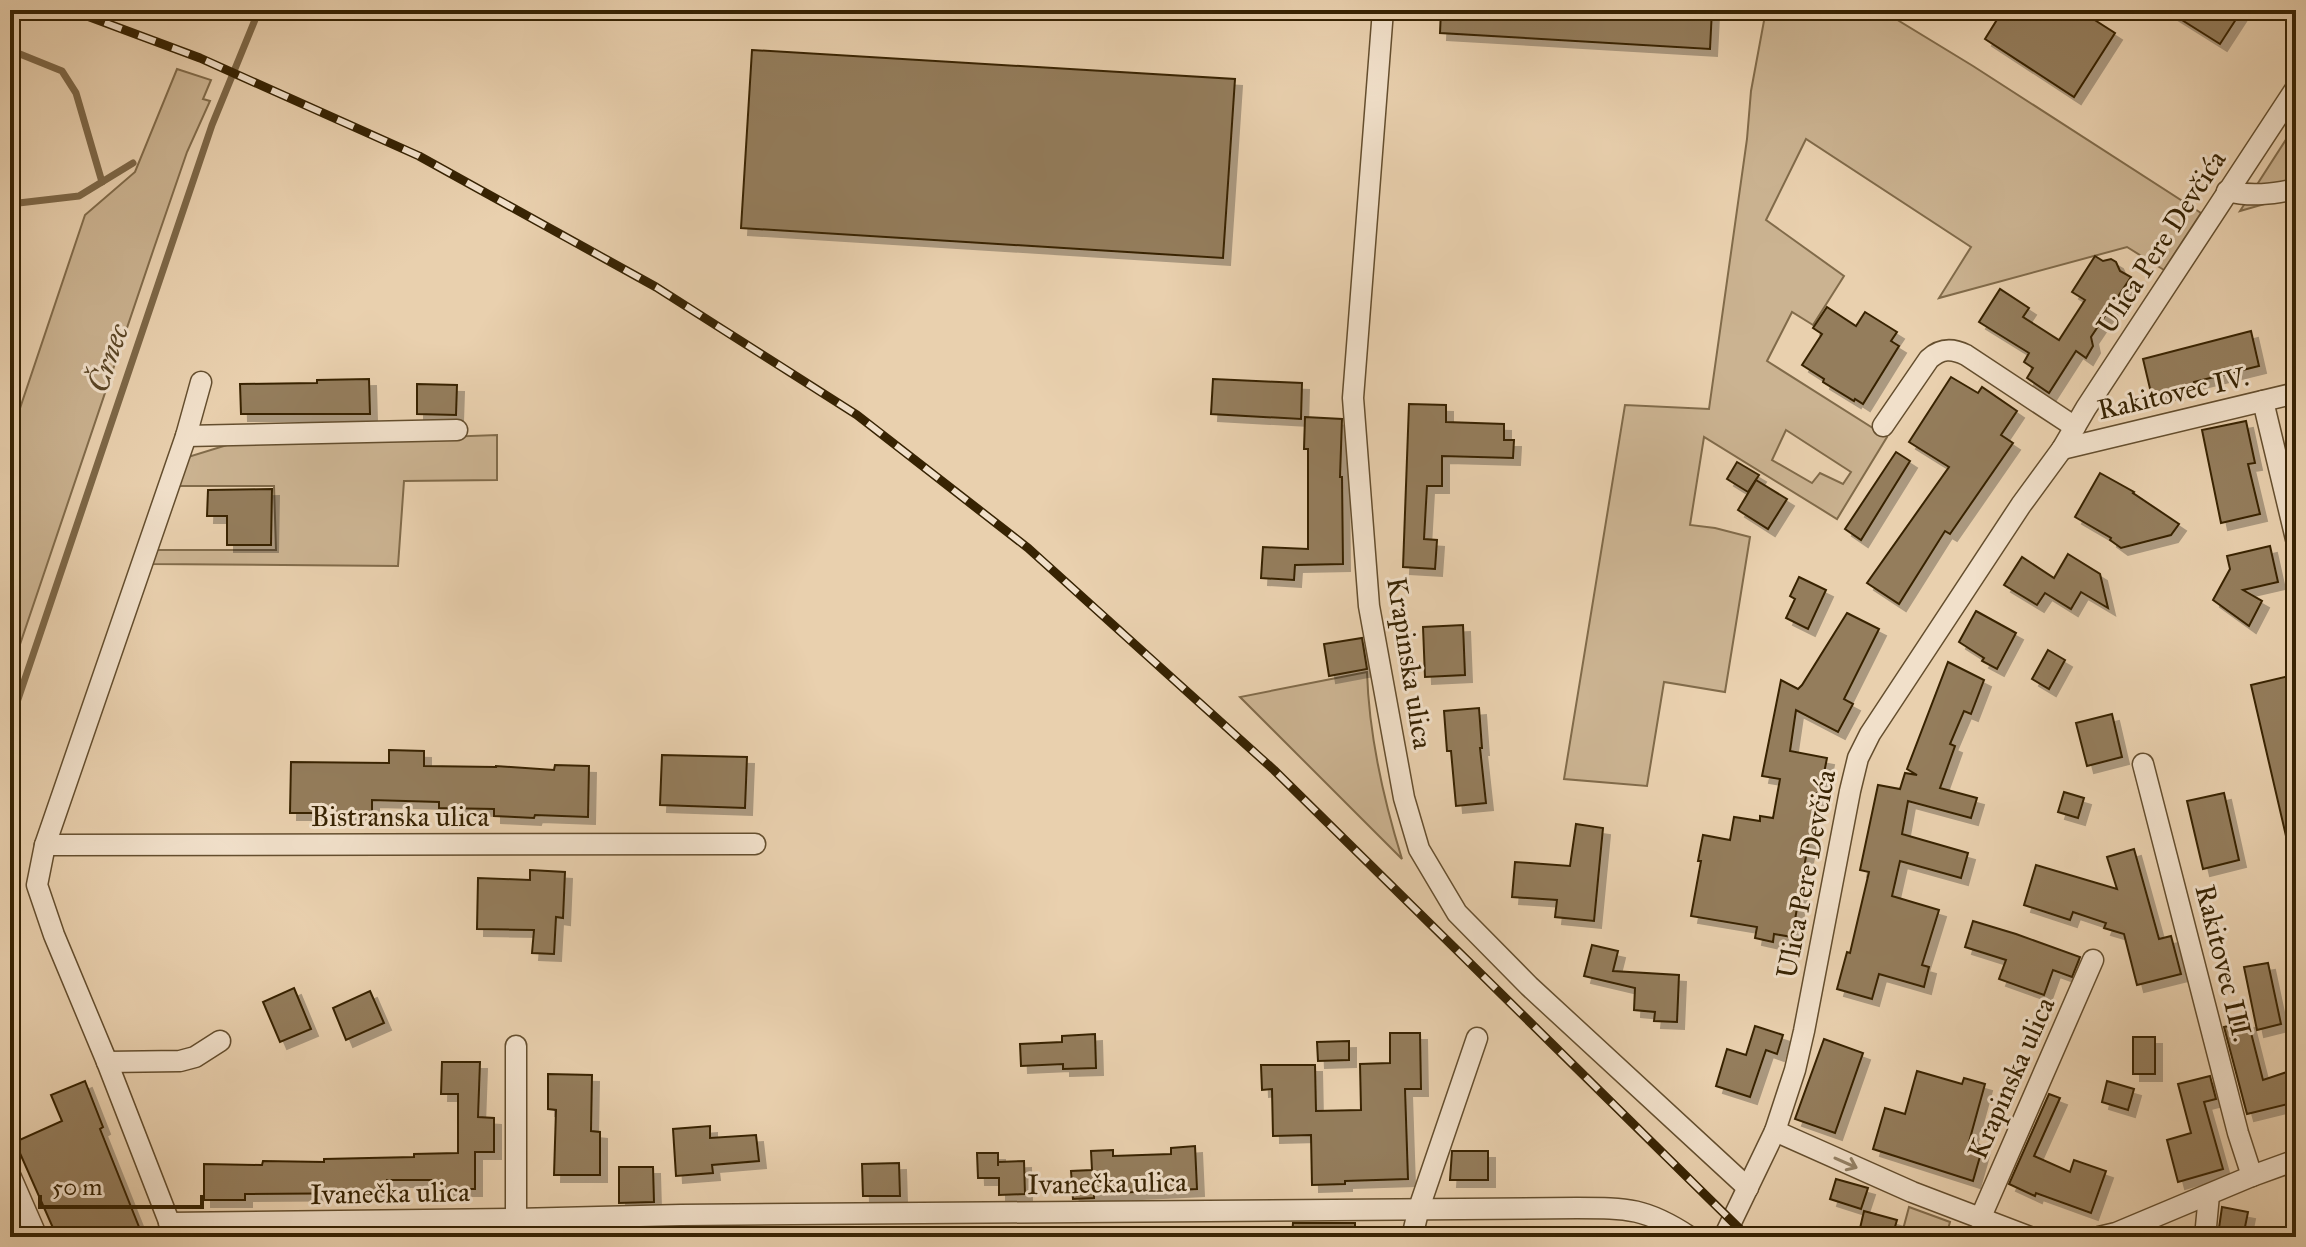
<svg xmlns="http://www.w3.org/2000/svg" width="2306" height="1247" font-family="'IM FELL Great Primer',serif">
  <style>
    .green { fill: #cbb391; stroke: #816b4a; stroke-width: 2; fill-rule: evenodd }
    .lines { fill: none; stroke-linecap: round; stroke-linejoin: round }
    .stream { stroke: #7d6747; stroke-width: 7 }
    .building { fill: #947d5c; stroke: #372303; stroke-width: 2; filter: url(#shadow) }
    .street-casing { stroke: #644e2e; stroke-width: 23 }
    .street { stroke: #f1e0ca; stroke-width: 20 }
    .rail-casing { stroke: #372303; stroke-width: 9 }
    .rail { stroke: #f1e0ca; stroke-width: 6; stroke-dasharray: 18; stroke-linecap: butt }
    .oneway { stroke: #948266 }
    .labels { text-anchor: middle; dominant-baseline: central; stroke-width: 6; stroke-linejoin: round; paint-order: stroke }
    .street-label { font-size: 28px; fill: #372303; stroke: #f1e0ca }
    .water-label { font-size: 30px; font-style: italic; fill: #5a4525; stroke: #f1e0ca }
  </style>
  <defs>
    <filter id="shadow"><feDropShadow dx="7" dy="7" stdDeviation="0" flood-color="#0004"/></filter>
  </defs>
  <rect width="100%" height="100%" fill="#e9d0ae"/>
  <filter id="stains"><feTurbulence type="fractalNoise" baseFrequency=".0025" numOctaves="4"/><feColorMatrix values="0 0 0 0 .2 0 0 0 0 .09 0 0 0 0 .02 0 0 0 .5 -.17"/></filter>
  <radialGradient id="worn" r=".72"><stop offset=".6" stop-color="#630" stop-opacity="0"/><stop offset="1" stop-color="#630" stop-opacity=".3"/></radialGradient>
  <!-- green -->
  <g class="green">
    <path d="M1766 10H1881L1973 66 2201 213 2164 270 2127 247 1939 298 1971 247 1806 139 1766 220 1844 276 1813 325 1792 312 1767 361 1887 437 1837 519 1704 437 1690 525 1715 528 1750 537 1725 692 1664 682 1647 786 1564 779 1625 405 1709 409 1747 139 1751 91ZM1786 430 1851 472 1843 484 1820 473 1812 483 1772 460Z"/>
    <path d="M177 69 211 80 203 99 210 101 187 152 154 248 10 674V438L85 215 135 172Z"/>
    <path d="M2296 124V195L2240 211Z"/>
    <path d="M497 435V480L404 481 398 566 151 564 156 550H276L274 486H178L188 457 227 445Z"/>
    <path d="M1367 672C1369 736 1383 798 1402 859L1240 697Z"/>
    <path d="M1909 1207 1950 1222 1946 1237H1901Z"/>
  </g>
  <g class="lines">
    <!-- stream -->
    <g class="stream">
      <path d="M10 50 62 71 76 93 102 182"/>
      <path d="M10 204 79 196 133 163"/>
      <path d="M10 723 212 125 259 10"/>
    </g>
  </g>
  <!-- building -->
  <g class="building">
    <path d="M1441 10H1712L1710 49 1440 33Z"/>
    <path d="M2003 10H2079L2115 33 2074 97 1985 39Z"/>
    <path d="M2166 10H2242L2220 44Z"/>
    <path d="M752 50 1235 79 1223 258 741 228Z"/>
    <path d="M2095 256 2103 261 2111 259 2116 262 2120 271 2131 277 2091 337 2093 346 2086 358 2076 351 2049 393 2027 378 2033 368 2024 362 2029 353 1979 322 2000 289 2029 308 2023 317 2059 340 2085 300 2072 292Z"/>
    <path d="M1827 307 1856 326 1865 312 1897 332 1891 341 1899 346 1863 404 1855 399 1854 401 1823 382 1824 379 1802 365 1822 334 1813 328Z"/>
    <path d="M2251 331 2259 366 2194 382 2195 386 2152 397 2143 359Z"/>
    <path d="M1951 377 1978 393 1982 387 2017 411 2001 435 2013 443 1950 534 1945 531 1899 604 1867 583 1949 467 1909 442Z"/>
    <path d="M369 379 370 414H241L240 384 317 383V380Z"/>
    <path d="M1213 379 1302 383 1301 419 1211 414Z"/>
    <path d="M417 384 457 385 456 415 417 414Z"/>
    <path d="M1409 404 1446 405V422L1504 424V440H1514L1513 458 1442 456V486H1427L1424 539 1437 540 1435 569 1403 567Z"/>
    <path d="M1305 417 1342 419 1340 477H1342L1343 564 1295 565 1294 580 1261 578 1263 547 1308 549V449H1304Z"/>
    <path d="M2246 421 2255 463 2248 464 2260 514 2221 523 2202 430Z"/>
    <path d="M1896 452 1910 461 1861 540 1845 529Z"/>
    <path d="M1737 462 1759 475 1748 492 1727 479Z"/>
    <path d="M2100 473 2134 492 2133 493 2179 524 2171 535 2121 548 2110 540 2111 538 2075 517Z"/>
    <path d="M1756 480 1787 499 1768 529 1738 510Z"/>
    <path d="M272 489 271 545H227V516H207L208 490Z"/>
    <path d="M2270 546 2278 582 2243 590 2262 601 2249 626 2213 600 2230 569 2227 556Z"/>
    <path d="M2068 554 2100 574 2108 608 2081 592 2071 609 2045 593 2037 605 2004 585 2022 557 2054 578Z"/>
    <path d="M1799 577 1826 590 1808 629 1786 618 1795 599 1790 596Z"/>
    <path d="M1976 611 2016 633 1997 669 1982 661 1984 658 1959 642Z"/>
    <path d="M1847 613 1879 629 1844 699 1853 704 1838 732 1796 710 1790 751 1827 758 1820 793H1817L1792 937 1774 934 1773 942 1755 938 1757 927 1691 916 1701 861H1698L1703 835 1730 840 1734 817 1760 821V816L1773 818 1780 779 1762 776 1781 680 1798 689 1802 685Z"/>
    <path d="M1463 625 1465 675 1425 677 1423 627Z"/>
    <path d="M1362 638 1367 669 1329 676 1324 644Z"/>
    <path d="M2048 650 2065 660 2049 689 2032 679Z"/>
    <path d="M1948 662 1984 680 1971 714 1964 711 1950 744 1955 746 1940 788 1977 798 1971 818 1908 801 1902 834 1968 853 1961 878 1900 861 1892 896 1939 910 1922 965 1929 967 1924 987 1879 974 1872 999 1837 989 1847 952 1850 953 1869 872 1860 870 1878 785 1900 789 1905 773 1917 775 1907 769Z"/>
    <path d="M2289 676 2296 707V849H2289L2251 685Z"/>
    <path d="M1479 708 1482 748H1480L1486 803 1456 806 1451 751H1447L1444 711Z"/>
    <path d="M2112 714 2122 757 2087 766 2076 723Z"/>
    <path d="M389 750 424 751V766L496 767V766L554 770 555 765 589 766 588 817 535 815 534 818 494 816V809L439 808V802L372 800V813H290L291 762 389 763Z"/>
    <path d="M662 755 747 757 745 808 660 805Z"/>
    <path d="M2064 792 2084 798 2078 818 2058 812Z"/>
    <path d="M2224 793 2239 860 2203 869 2187 801Z"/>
    <path d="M1576 824 1603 828 1594 921 1555 917 1557 900 1512 897 1515 862 1570 866Z"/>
    <path d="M2134 849 2159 939 2171 936 2181 974 2137 985 2124 934 2104 928 2106 923 2073 912 2070 920 2024 905 2036 865 2117 889 2107 857Z"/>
    <path d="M530 870 565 872 563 918 556 917 554 954 532 953 534 930 477 929 478 878 530 880Z"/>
    <path d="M1973 921 2016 934 2080 957 2072 977 2053 970 2044 995 1999 979 2006 960 1965 947Z"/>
    <path d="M1592 945 1618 951 1613 971 1679 975 1677 1022 1654 1021 1655 1012 1634 1010 1635 988 1584 976Z"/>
    <path d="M2268 963 2281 1024 2257 1030 2244 967Z"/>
    <path d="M294 988 311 1029 280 1042 263 1002Z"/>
    <path d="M370 991 384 1023 346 1040 333 1008Z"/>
    <path d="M2248 1021 2263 1080 2296 1069V1102L2247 1114 2224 1027Z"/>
    <path d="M1755 1026 1783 1035 1777 1054 1766 1050 1750 1097 1716 1086 1727 1049 1746 1055Z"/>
    <path d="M1390 1033H1420L1421 1089H1405L1408 1179 1345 1181V1184L1312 1185 1311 1135 1273 1136 1272 1089 1262 1090 1261 1065H1315L1316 1111 1361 1110 1360 1064 1390 1063Z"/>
    <path d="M1095 1034 1096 1068 1063 1069V1064L1021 1066 1020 1044 1062 1042V1036Z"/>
    <rect x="2133" y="1037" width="22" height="37"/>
    <path d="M1824 1039 1863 1053 1835 1133 1795 1119Z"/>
    <path d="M1349 1041V1060L1318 1061 1317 1042Z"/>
    <path d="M442 1062H480L478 1117 494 1118V1152H475V1189H432V1180H387V1193L245 1194V1200H204V1164L262 1165 263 1161 324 1162V1159L414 1157V1154L458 1153V1094H441Z"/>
    <path d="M1917 1071 1962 1084 1964 1078 1985 1084 1969 1142 1983 1146 1973 1181 1873 1149 1885 1108 1905 1114Z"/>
    <path d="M548 1074 592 1075 591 1131 600 1132V1175H554L556 1110 548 1109Z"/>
    <path d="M2210 1076 2216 1099 2204 1102 2223 1169 2178 1182 2167 1140 2191 1133 2178 1084Z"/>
    <path d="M85 1081 103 1127 100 1129 143 1237H57L15 1142 62 1121 51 1095Z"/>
    <path d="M2107 1081 2134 1089 2128 1110 2102 1102Z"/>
    <path d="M2049 1094 2060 1098 2034 1156 2070 1172 2074 1160 2106 1171 2091 1213 2036 1193 2035 1196 2009 1184Z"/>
    <path d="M710 1126V1138L756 1135 759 1161 712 1165 713 1173 676 1176 673 1129Z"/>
    <path d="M1195 1146 1197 1189 1094 1194V1198L1073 1199 1071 1171 1092 1170 1091 1151 1113 1150V1156L1171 1154V1148Z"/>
    <path d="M1452 1151H1488V1180H1450Z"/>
    <path d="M977 1153H998V1166V1162L1024 1161 1025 1194 999 1195V1178H978Z"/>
    <path d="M899 1163 900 1196H863L862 1164Z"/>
    <path d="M619 1167H653L654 1202 619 1203Z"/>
    <path d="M1836 1179 1868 1188 1861 1209 1830 1199Z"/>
    <path d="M2222 1207 2248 1212 2243 1237 2218 1235Z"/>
    <path d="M1864 1211 1897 1220 1892 1237H1858Z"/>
    <path d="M1293 1223H1355V1237H1292Z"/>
  </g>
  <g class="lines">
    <defs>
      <g id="street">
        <path d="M1383 10 1353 398 1369 606 1404 798 1419 849 1457 913 1529 986 1748 1188"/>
        <path d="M2227 191C2251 197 2273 194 2296 189"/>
        <path d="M2263 401 2296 539"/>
        <path d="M1883 426 1929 359C1941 348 1952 348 1966 355L2075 427"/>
        <path d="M186 436 457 430"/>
        <path d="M2062 449 2296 393"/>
        <path d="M2143 764 2238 1133 2252 1176"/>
        <path d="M45 845 755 844"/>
        <path d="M516 1046V1237"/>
        <path d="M107 1062 180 1061 195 1057 220 1041"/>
        <path d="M1775 1131 1912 1192 2030 1237"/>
        <path d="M10 1175 37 1237"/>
        <path d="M1980 1219 2093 960"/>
        <path d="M169 1223 516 1219 681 1215 1577 1208C1628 1208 1646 1208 1690 1237"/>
        <path d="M175 1237 107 1062 54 935 37 885 45 845 186 436 201 382"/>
        <path d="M1412 1237 1419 1208 1477 1038"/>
        <path d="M1724 1237 1775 1131 1795 1070 1804 1031 1850 791 1858 758 1870 734 2021 505 2062 449 2086 408 2296 88"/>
        <path d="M2099 1237 2116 1233 2252 1176 2296 1160"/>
        <path d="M2205 1237 2209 1195"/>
      </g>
    </defs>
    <!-- street casing -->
    <use href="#street" class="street-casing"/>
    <!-- street -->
    <use href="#street" class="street"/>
    <defs>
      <path id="rail" d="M71 10 200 58 419 156 656 287 857 415 1028 548 1274 770 1748 1237"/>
    </defs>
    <!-- rail casing -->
    <use href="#rail" class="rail-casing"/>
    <!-- rail -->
    <use href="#rail" class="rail"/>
  </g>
  <!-- one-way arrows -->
  <defs><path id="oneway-shaft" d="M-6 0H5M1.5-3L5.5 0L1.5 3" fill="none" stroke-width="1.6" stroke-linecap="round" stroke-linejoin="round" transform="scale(2)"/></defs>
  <use class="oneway" href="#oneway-shaft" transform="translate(1846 1163) rotate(24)"/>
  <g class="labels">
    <!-- street labels -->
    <g class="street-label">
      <text transform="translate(2161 242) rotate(-57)">Ulica Pere Devčića</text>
      <text transform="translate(2173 393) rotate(-13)">Rakitovec IV.</text>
      <text transform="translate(1410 663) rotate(81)">Krapinska ulica</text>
      <text x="400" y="816">Bistranska ulica</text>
      <text transform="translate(1806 874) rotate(-79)">Ulica Pere Devčića</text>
      <text transform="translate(2224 963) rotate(76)">Rakitovec III.</text>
      <text transform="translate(2011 1078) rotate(-66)">Krapinska ulica</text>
      <text transform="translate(1107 1183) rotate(-1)">Ivanečka ulica</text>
      <text transform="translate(390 1193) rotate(-1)">Ivanečka ulica</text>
    </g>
    <!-- water labels -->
    <g class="water-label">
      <text transform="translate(108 358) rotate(-71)">Črnec</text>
    </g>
  </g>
  <!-- margin -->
  <rect width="2306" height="1247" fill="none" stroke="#e9d0ae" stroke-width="40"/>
  <rect x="12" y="12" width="2282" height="1223" fill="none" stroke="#372303" stroke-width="4"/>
  <rect x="20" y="20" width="2266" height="1207" fill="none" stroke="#372303" stroke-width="2"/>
  <!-- scale -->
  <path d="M40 1195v12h162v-12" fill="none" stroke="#372303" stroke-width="4"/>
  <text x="52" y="1195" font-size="24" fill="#372303" stroke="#f1e0ca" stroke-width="6" paint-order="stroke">50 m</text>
  <rect width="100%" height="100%" filter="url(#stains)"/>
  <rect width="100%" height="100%" fill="url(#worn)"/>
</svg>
